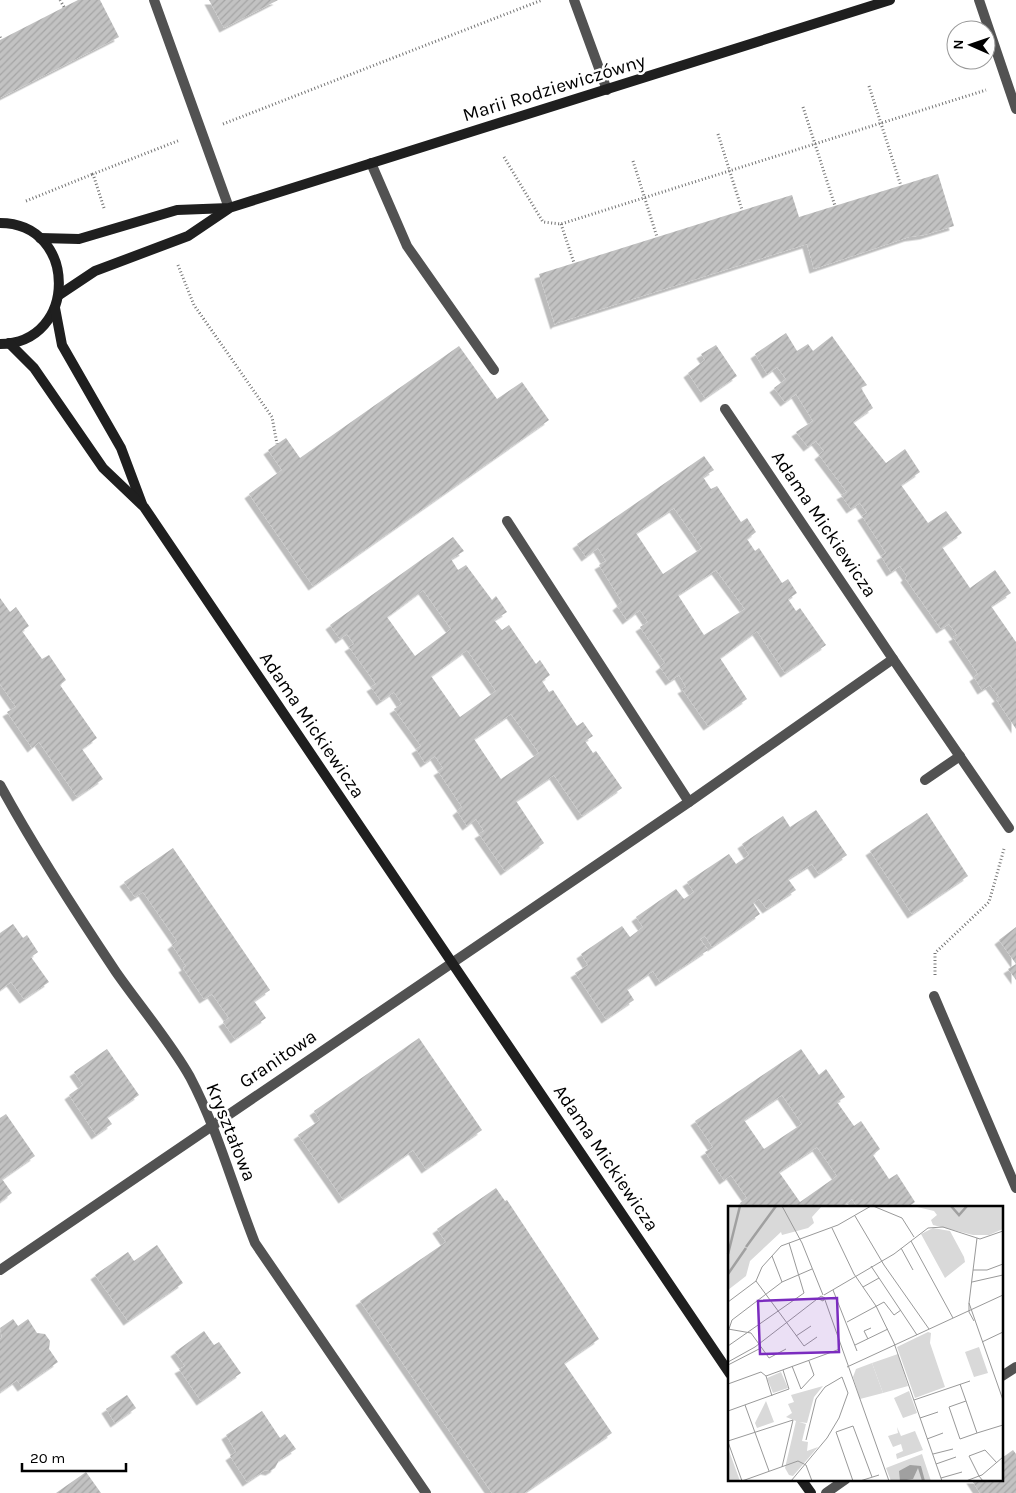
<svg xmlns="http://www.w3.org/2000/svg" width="1016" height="1493" font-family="Karla,sans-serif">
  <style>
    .building { fill: url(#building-hatch); fill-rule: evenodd; filter: url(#shadow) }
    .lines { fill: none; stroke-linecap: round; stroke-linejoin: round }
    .path { stroke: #747474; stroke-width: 3; stroke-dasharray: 1 2.5; stroke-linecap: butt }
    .lane { stroke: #525252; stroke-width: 10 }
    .street { stroke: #525252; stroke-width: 10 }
    .secondary { stroke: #1f1f1f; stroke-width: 10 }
    .labels { text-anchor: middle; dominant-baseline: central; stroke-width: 5; stroke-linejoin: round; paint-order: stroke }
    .street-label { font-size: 19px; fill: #000; stroke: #fff }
    .inset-river { fill: none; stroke: #a0a0a0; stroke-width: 2.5 }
    .inset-road { fill: none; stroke: #999; stroke-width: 1 }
    .view { fill: #7b2cbf; fill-opacity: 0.15; stroke: #7b2cbf; stroke-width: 2.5 }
    .inset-edge { fill: none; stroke: #000; stroke-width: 2.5 }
  </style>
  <defs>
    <pattern id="building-hatch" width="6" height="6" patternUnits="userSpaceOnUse" patternTransform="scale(1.25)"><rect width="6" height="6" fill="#c2c2c2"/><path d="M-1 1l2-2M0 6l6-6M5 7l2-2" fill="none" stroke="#a5a5a5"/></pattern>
    <filter id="shadow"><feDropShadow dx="-4.5" dy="4.5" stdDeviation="0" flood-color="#0004"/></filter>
  </defs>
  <rect width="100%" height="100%" fill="#fff"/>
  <!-- building -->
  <g class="building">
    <path d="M78 0H100L119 37 0 98V40Z"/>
    <path d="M209 0H278L224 28Z"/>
    <path d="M938 174 954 226 924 235 909 237 814 269 807 244 557 323 555 325 539 274 792 195 799 217Z"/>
    <path d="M786 333 797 351 808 344 813 351 832 336 867 385 861 388 873 408 853 422 886 463 905 449 920 472 901 485 928 523 946 511 962 533 942 547 970 588 995 570 1011 593 991 606 1016 642V729L996 699 999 697 990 685 982 690 974 677 978 674 953 637 957 635 949 624 941 629 905 578 907 576 900 566 891 572 881 556 886 553 862 516 867 513 860 503 851 509 841 495 847 492 819 455 824 451 816 441 808 447 796 432 813 421 796 394 785 402 774 388 786 379 777 367 767 374 755 354Z"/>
    <path d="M716 345 737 376 705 398 688 373 705 360 701 354Z"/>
    <path d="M459 346 497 399 522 382 549 420 313 586 249 494 282 470 268 450 286 438 300 458Z"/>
    <path d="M704 456 714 470 703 477 711 489 717 486 741 522 747 518 756 532 747 539 755 551 759 548 782 583 788 579 797 593 788 599 796 611 800 608 826 645 785 673 757 631 720 658 747 699 708 726 682 689 686 687 679 675 670 681 660 667 665 663 640 627 648 622 640 610 627 620 617 606 622 602 599 565 606 561 598 548 586 557 577 544ZM674 508 702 548 663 574 636 533ZM716 570 745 609 704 635 678 595Z"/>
    <path d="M453 537 464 551 451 559 458 570 466 565 492 600 496 596 507 612 494 620 502 630 509 625 536 664 540 660 550 675 542 681 549 692 553 690 577 726 583 722 593 736 585 741 593 753 596 751 622 788 582 816 554 775 516 801 544 843 505 871 479 834 484 831 476 819 467 826 457 811 462 807 438 771 443 768 435 756 425 763 416 749 421 746 394 709 402 704 394 692 381 701 371 687 376 684 349 647 354 644 347 634 340 639 330 625ZM423 590 451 629 415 656 387 617ZM467 650 496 691 460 717 431 676ZM511 714 539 753 501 779 474 739Z"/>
    <path d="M0 598 10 612 16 607 29 626 22 631 42 659 49 655 66 680 60 685 97 738 82 749 103 779 77 797 39 742 32 748 7 712 16 707 0 684Z"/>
    <path d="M816 810 847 855 819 874 812 864 788 879 796 890 767 909 759 899 753 903 760 914 712 947 705 936 700 939 708 950 660 982 653 971 627 989 634 1000 606 1019 575 973 588 965 581 954 622 926 630 937 643 927 636 917 676 889 684 899 694 892 687 882 729 854 736 864 749 855 742 844 783 816 790 827Z"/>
    <path d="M927 813 968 876 912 914 870 851Z"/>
    <path d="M173 848 270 990 254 1001 266 1018 235 1039 223 1022 229 1018 212 994 204 999 183 968 186 966 172 945 177 941 143 892 135 897 124 882Z"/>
    <path d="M13 924 23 938 27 935 38 952 31 957 49 982 24 999 11 982 0 990V933Z"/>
    <path d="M1016 927V980L1008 969 1016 964 999 940Z"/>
    <path d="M419 1038 482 1130 426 1169 413 1150 343 1199 298 1135 320 1120 314 1111Z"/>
    <path d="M107 1049 139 1095 107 1117 112 1124 96 1135 69 1095 83 1085 74 1072Z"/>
    <path d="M801 1049 819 1075 826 1069 845 1097 837 1102 854 1126 861 1121 880 1149 873 1155 889 1179 897 1174 915 1202 908 1207H857L852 1199 842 1207H742L740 1203 747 1198 731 1175 724 1180 705 1152 713 1147 695 1121ZM782 1095 802 1124 764 1149 744 1120ZM817 1147 837 1176 800 1202 779 1172Z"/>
    <path d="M6 1114 35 1156 2 1179 12 1193 0 1202V1118Z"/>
    <path d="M496 1188 505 1201 507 1200 599 1339 564 1363 612 1433 524 1493H492L360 1301 446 1242 437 1229Z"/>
    <path d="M157 1245 183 1283 128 1321 95 1275 128 1252 134 1261Z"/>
    <path d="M13 1319 18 1326 28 1319 37 1333 45 1334 50 1341 49 1349 58 1362 22 1387 17 1380 0 1392V1339L2 1337 0 1328Z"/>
    <path d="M204 1331 214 1345 219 1342 241 1373 201 1401 179 1369 185 1366 175 1352Z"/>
    <path d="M127 1395 136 1408 115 1423 106 1409Z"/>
    <path d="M262 1411 280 1438 285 1434 296 1449 279 1460 275 1468 270 1471 265 1470 247 1482 230 1456 236 1452 226 1435Z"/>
    <path d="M1013 1450 1016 1454V1493H980L971 1479H1002V1458Z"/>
    <path d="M86 1472 101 1493H56Z"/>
  </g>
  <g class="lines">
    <!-- path -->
    <g class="path">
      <path d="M60 0 64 7"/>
      <path d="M0 37 1 39"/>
      <path d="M869 86 901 186"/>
      <path d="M803 107 835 206"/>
      <path d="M223 124 542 0"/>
      <path d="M718 134 742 210"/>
      <path d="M504 157 543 222 561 224 986 90"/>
      <path d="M633 161 657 237"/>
      <path d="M26 201 93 174"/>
      <path d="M104 208 93 174 180 140"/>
      <path d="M561 224 574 263"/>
      <path d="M178 265 194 305 272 417 277 444"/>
      <path d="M935 975V953L989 902 1004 849"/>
    </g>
    <!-- lane -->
    <g class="lane">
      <path d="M371 163 407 246 494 370"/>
      <path d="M925 780 960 756"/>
    </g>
    <!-- street -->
    <g class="street">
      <path d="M154 0 229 208"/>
      <path d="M574 0 607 90"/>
      <path d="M979 0 1016 109"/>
      <path d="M507 521 689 802"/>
      <path d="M893 659 1009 828"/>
      <path d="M0 785C35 849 75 911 116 972 139 1005 171 1043 190 1077 218 1130 233 1188 255 1243L426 1493"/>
      <path d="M934 996 1016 1188"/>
      <path d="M0 1270 689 802 893 659 725 409"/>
      <path d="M1002 1376 1016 1367"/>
      <path d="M826 1493 846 1479"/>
    </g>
    <!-- secondary -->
    <g class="secondary">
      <path d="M0 223C78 223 79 343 0 344"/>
      <path d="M40 238 79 239 177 210 229 208 890 0"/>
      <path d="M59 295 95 271 188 236 228 209"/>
      <path d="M55 308 62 345 121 448 142 504"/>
      <path d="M9 343 34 368 103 468 144 507 730 1374"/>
      <path d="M801 1479 811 1493"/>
    </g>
  </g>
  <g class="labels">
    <!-- street labels -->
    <g class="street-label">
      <text transform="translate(554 88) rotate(-17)">Marii Rodziewiczówny</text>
      <text transform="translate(824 524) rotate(56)">Adama Mickiewicza</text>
      <text transform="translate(312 725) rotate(56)">Adama Mickiewicza</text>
      <text transform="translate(278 1059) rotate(-34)">Granitowa</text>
      <text transform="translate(231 1132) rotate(68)">Kryształowa</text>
      <text transform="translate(606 1158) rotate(56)">Adama Mickiewicza</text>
    </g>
  </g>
  <!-- overview -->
  <g transform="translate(728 1206)">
    <rect width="275" height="275" fill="#fff"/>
    <path d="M53 166 60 182 45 187 39 172ZM95 180 86 191 79 217 71 216 78 218 74 235 80 236 79 245 90 241 65 270 61 269 57 262 68 215 58 211 64 207 60 198 66 196 63 189ZM169 221 173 230 187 225 195 244 169 253 168 248 175 245 173 238 165 241 160 230 170 227Z" fill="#d9d9d9"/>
    <path d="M0 0H94L84 11 86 17 80 22 54 29 53 26 22 55 18 70 0 84ZM185 0H275V23L261 29H245L205 19 203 14 209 9 206 5ZM144 157 155 187 132 193 125 171 128 163ZM38 195 46 216 29 222 27 217ZM194 248 203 275H163L158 262Z" fill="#d9d9d9"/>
    <path d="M205 22 222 25 236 51 237 56 217 72 193 28ZM170 148 180 180 155 187 144 157ZM0 242 12 275H0Z" fill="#d9d9d9"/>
    <path d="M200 126 203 127 202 137 217 181 187 192 169 141ZM251 141 260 167 246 171 237 146ZM181 185 189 207 175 212 166 192Z" fill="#d9d9d9"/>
    <path d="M182 259 193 260 197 275H194L190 262 185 273 172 275 171 265Z" fill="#a0a0a0"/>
    <path class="inset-river" d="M223 0 231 9 239 0M18 41 48 0M0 48 12 0M0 68 18 42"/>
    <path class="inset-road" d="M54 0 74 37 95 89M145 0 174 12 186 31M127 10 156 59 201 123M104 22 126 68 148 100 166 137 214 275M183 35 225 112M173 42 185 64M44 50 54 76M143 60 189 129M245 64H259L275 58M28 75 76 140 89 131M244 76 275 69M135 81 151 72M105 84 129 145M96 89 166 48 200 22 215 21 252 33 275 25M97 94 161 275M0 96 28 75 34 61 53 40 110 19 143 0M241 97 249 32M246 115 241 106V97L275 194M119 116 156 96 166 109 173 104M0 123 23 127 41 152 58 143M1 123 4 114 54 76 84 63M68 130 83 120M140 133 136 125 143 122M254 136 275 126M127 139 160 123M0 140 76 87 61 37M0 156 27 141 93 90 97 92 95 95 91 93M0 159 31 143M64 160 73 183 86 169 81 155M119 161 275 89M38 170 44 190M0 178 33 166 38 170 112 143M232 178 238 195 221 201 232 233 249 227M186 194 242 175M238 195 249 227 275 219M17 199 41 265M0 205 61 183 55 164M192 212 210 206M108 226 125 220 144 271M108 226 125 275M199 233 215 227M0 235 65 214 54 261M0 236 14 275 70 255 78 259M205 248 225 243M269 257 257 244 241 250 251 270 254 269 275 251M208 258 228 251M78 259 84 275M213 272 234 266M63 275 99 232 111 212 120 187 114 171 97 181 88 193 78 234M132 275 151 269M238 275 251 270 255 275"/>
    <path class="view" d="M109 92 111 146 32 148 30 95Z"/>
    <rect width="275" height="275" class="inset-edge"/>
  </g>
  <!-- north arrow -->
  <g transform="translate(971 45) rotate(272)"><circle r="24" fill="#ffffff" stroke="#999999"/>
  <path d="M0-4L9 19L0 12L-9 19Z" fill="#000000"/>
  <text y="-8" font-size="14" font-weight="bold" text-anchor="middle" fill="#000000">N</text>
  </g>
  <!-- scale -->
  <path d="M22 1463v8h104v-8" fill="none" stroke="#000000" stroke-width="2.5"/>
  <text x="30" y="1463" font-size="15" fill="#000000" stroke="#ffffff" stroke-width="4" paint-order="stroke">20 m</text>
</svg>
